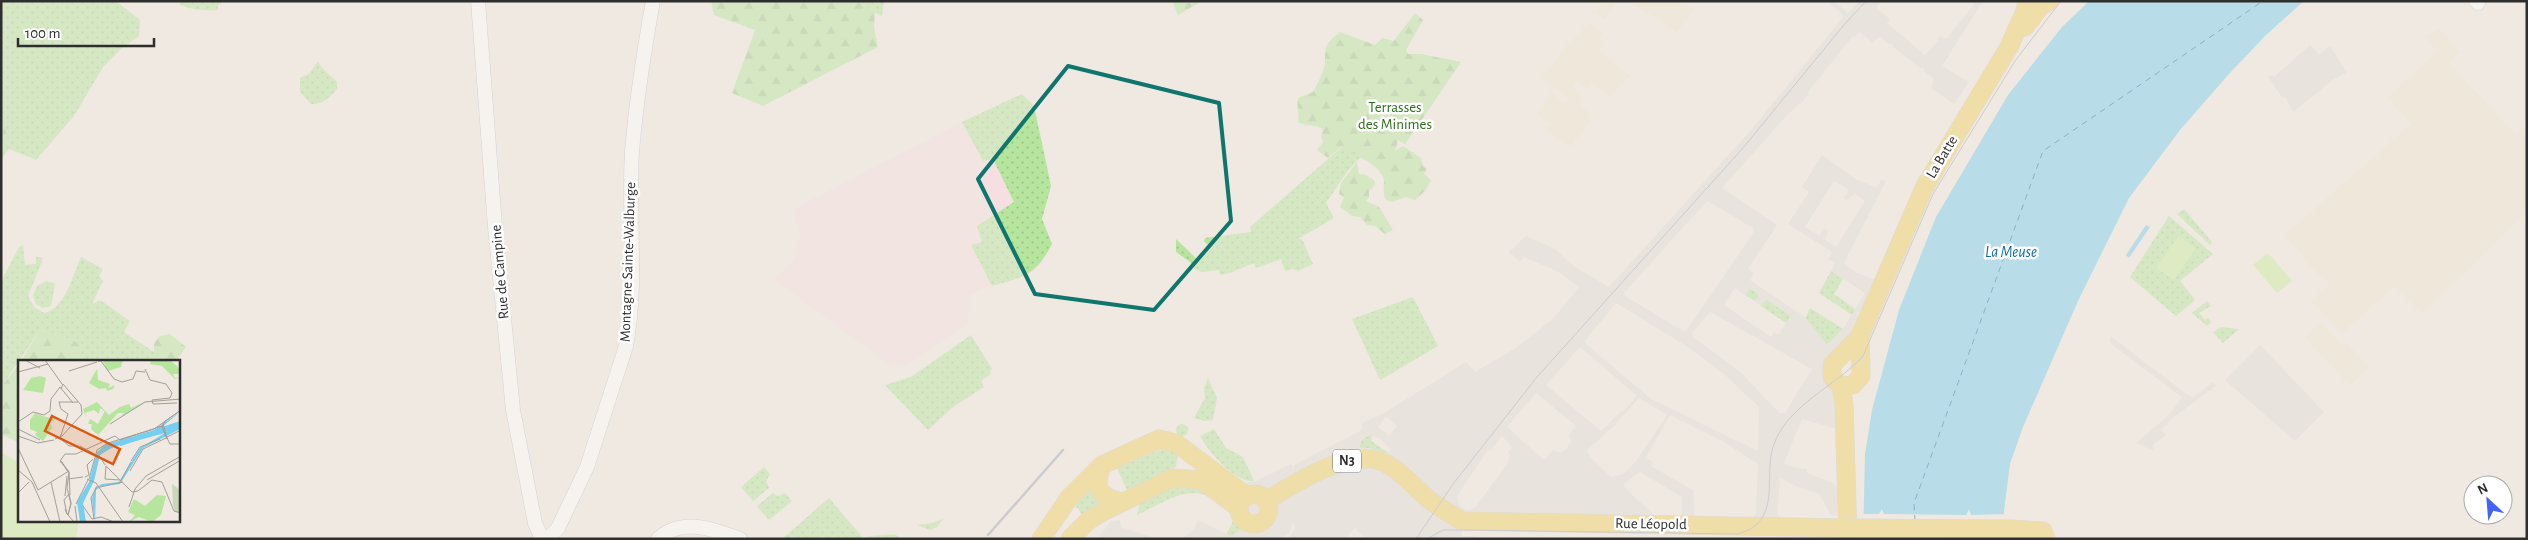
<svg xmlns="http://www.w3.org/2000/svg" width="2528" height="540" font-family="'Alegreya Sans',sans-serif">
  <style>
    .education { fill: #f0e6d1 }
    .medical { fill: #f5dfe0 }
    .green { fill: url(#green-dots) }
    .forest { fill: url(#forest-firs) }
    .pitch { fill: #c9ec9a }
    .plaza { fill: #dfdcd8; fill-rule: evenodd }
    .water { fill: #75cff0 }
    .pier { fill: #efe9e1 }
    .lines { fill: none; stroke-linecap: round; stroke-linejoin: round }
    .ferry { stroke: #0d6fa3; stroke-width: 1; stroke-dasharray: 6 5; stroke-linecap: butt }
    .minor-casing { stroke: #b4b7c1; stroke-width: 15 }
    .major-casing { stroke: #c9c9c9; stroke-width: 19 }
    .minor { stroke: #fff; stroke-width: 14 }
    .major { stroke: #f2d163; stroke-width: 18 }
    .tram { stroke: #a3a6b8; stroke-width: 1 }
    .rail { stroke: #a3a6b8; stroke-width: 2.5 }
    .major-bridge-casing { stroke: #c9c9c9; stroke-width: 19; stroke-linecap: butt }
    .major-bridge { stroke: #f2d163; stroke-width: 18 }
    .marked { fill: none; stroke: #0f766e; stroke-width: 4; stroke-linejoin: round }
    .labels { text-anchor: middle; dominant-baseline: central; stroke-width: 5; stroke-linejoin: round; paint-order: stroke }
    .shield { fill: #fff; stroke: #6d6d6d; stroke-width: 1 }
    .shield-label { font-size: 14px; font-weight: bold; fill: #2e2e2e }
    .park-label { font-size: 15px; fill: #2c6e1b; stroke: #fff }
    .street-label { font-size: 15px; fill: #2e2e2e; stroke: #fff }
    .water-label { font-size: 16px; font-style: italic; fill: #0d6fa3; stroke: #fff }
    .inset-river { fill: none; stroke: #75cff0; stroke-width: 2.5 }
    .inset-road { fill: none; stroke: #a29e99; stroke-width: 1 }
    .view { fill: #df570e; fill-opacity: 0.15; stroke: #df570e; stroke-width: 2.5 }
    .inset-edge { fill: none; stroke: #2e2e2e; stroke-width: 2.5 }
  </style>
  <defs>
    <pattern id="green-dots" width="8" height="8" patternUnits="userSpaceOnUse" patternTransform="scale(1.25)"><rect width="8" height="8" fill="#b6e59e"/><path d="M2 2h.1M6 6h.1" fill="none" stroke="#9dc588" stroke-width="1.8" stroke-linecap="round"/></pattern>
    <pattern id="forest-firs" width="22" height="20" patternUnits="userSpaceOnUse" patternTransform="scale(1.25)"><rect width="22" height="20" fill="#b6e59e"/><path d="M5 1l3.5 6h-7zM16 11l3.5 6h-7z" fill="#9dc588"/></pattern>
  </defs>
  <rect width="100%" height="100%" fill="#efe9e1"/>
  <!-- education -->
  <g class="education">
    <path d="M1603 1H1618L1604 20 1595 13Z"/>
    <path d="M1627 1H1682L1695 10 1676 33 1657 19Z"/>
    <path d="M1590 23 1603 32 1599 39 1602 42 1598 49 1630 76 1609 97 1592 82 1587 88 1576 81 1573 88 1583 96 1581 99 1584 102 1581 106 1594 115 1571 147 1546 131 1550 124 1537 114 1551 93 1565 103 1569 98 1541 78 1569 43Z"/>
    <path d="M2439 29 2461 52 2449 63 2516 134 2527 124V212L2423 314 2395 286 2342 334 2311 301 2330 284 2311 268 2285 234 2411 124 2387 98 2437 51 2424 37Z"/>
    <path d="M2322 322 2342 346 2347 343 2370 367 2350 386 2304 337Z"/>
  </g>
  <!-- medical -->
  <path class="medical" d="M1022 94 1034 106 1051 186 1042 219 1052 244 1041 264 1028 275 991 285 970 295 967 325 905 366 890 365 775 280 794 259 801 237 792 210 962 122Z"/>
  <!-- green -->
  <g class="green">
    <path d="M1 1H116L140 20 139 36 122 48 103 67 74 116 36 160 9 149 1 160Z"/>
    <path d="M179 1H221V4L218 5V10C205 11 193 10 180 5Z"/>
    <path d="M858 1H884L882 15 881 16Z"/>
    <path d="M1420 54 1461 62 1405 144 1398 139C1357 150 1348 171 1326 203L1334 218 1298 239H1302L1313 264 1298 271 1293 269 1285 271 1281 259 1256 268 1254 263 1230 273 1220 275 1219 270 1202 272 1194 269 1190 262 1176 252V239L1198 260 1211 248 1204 241 1205 238 1251 232 1250 227 1343 146 1362 118Z"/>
    <path d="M318 61 321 67 337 82V89C330 97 323 105 311 104L300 92V78L309 74Z"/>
    <path d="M1022 94 1034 106 1051 186 1042 219 1052 244C1035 276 1025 276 992 286L971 245 982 242 977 226 1014 202 993 159 983 161 962 122Z"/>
    <path d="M1850 178 1863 186 1859 191 1847 184Z"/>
    <path d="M2184 209 2212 242 2210 245 2177 214Z"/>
    <path d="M2169 216 2213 254 2180 281 2195 300 2176 316 2130 277Z"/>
    <path d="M23 245 25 265 36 264V257H41L43 259 28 296 34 307 44 313C65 309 73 275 81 257L103 269 99 276 103 281 92 304 100 300 130 321 124 332 154 352V361H77L83 346 70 339 40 330 1 387V282L19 247Z"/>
    <path d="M1831 271 1843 279 1834 294 1855 309 1852 315 1819 293Z"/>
    <path d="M47 281 55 284 51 306 43 308 36 304 33 296 37 286Z"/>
    <path d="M1750 288 1759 295 1755 301 1745 295Z"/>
    <path d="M1413 297 1438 346 1380 380 1352 319Z"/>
    <path d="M1766 299 1791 316 1786 323 1761 306Z"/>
    <path d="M2207 301 2211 306 2199 313 2205 320 2208 318 2211 322 2207 326 2192 313Z"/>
    <path d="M1810 308 1843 329 1827 345 1805 319Z"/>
    <path d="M2221 327 2239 329 2223 343 2213 332Z"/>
    <path d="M971 335 992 369 990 371 991 374 981 381 984 387 953 407 928 430 885 385 911 377Z"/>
    <path d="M1208 378 1217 398 1213 420 1204 421 1194 418 1205 398 1204 388Z"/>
    <circle cx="1182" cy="430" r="6"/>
    <path d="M1214 429 1226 448 1243 457 1254 481C1235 483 1208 451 1200 436Z"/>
    <path d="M1368 435H1372L1371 441 1389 453 1359 448 1361 441Z"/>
    <path d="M1168 446 1178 454 1176 467 1127 490 1117 468Z"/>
    <path d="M764 467 770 474 766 481 769 488 753 501 741 487Z"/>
    <path d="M1092 481 1106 503 1082 516 1078 508 1073 506Z"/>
    <path d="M1174 483 1199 485 1236 516 1241 530 1231 537 1226 535 1235 517C1226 512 1218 502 1207 496 1186 485 1157 506 1137 515L1141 499Z"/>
    <path d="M773 493 778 496 785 493 792 501 769 520 757 506Z"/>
    <path d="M829 498 864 539H782Z"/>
    <path d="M944 518 937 527 930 530 917 525 933 523Z"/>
    <path d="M895 534 901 539H864L870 536Z"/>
  </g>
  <!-- forest -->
  <g class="forest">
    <path d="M711 1H858L875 12 874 27 878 47 763 106 732 93 755 30 714 15Z"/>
    <path d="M1172 1H1202L1178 15Z"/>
    <path d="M1415 13 1423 20 1406 50 1408 54H1420L1461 62 1405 144 1398 140 1395 151 1403 146 1421 158 1423 166 1427 169 1424 174 1431 180 1425 191 1415 200 1406 197 1392 202 1386 200C1381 191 1386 183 1383 177 1375 161 1356 157 1342 146L1328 158 1317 150 1323 142 1321 137 1323 129C1315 124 1307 127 1298 122 1300 113 1296 107 1298 98L1313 92C1317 85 1325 69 1325 62 1325 45 1326 43 1340 32L1375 45 1382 38 1394 41Z"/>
    <path d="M1 117 9 142 1 155Z"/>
    <path d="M1357 162 1359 174 1366 175 1375 181 1374 186 1369 191V197L1366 201 1379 207 1393 230 1385 234 1375 226 1367 225 1360 217 1352 216 1340 207 1344 197 1339 194 1341 183Z"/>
    <path d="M40 330 70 339 83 346 77 361H21Z"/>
    <path d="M170 334 186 347 176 361H154V343L160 336Z"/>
    <path d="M19 364V443L1 434V387Z"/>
  </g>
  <!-- pitch -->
  <g class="pitch">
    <path d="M2178 236 2196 248 2174 280 2156 268Z"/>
    <path d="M2268 253 2292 281 2277 293 2253 265Z"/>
    <path d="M1 453 19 462V521H79L76 539H1Z"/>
  </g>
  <!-- plaza -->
  <g class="plaza">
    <path d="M1827 1H1834L1848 13 1859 1H1881L1876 8 1890 19 1887 23 1925 55 1938 41 1937 39 1940 36 1946 39 1977 1H1983L1942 66 1969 82 1954 104 1931 88 1934 79 1924 71V67L1920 68 1893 47 1892 43 1889 44 1880 37 1872 42 1859 32 1855 37 1853 36 1808 92 1809 93 1805 99 1788 114 1722 188 1777 225 1748 269 1754 273 1750 280 1805 317 1827 345 1844 327 1865 293 1831 271 1835 263 1828 259 1832 252 1788 224 1809 192 1802 187 1822 155 1856 179 1877 188 1881 180 1886 181 1844 263 1857 273 1879 281 1834 386 1841 430 1802 419 1784 463 1796 468 1807 469V473L1833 483 1837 487V516L1831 515 1819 494 1798 487 1780 478 1777 514 1780 517V526H1754L1753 517 1756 514 1758 464 1724 442 1670 415 1646 458 1653 462 1651 466 1693 490 1695 518 1687 525 1682 515V497L1640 472 1624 484 1625 488 1655 516 1462 521V536H1477L1475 539H1465L1462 536 1457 539H1366L1355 528 1345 539H1288L1295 529 1294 522 1292 523 1289 534 1278 539H1181L1193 531 1198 520 1232 537 1241 530 1236 516 1240 490 1248 482 1256 481 1291 464 1292 466 1362 430V423L1384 413 1466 362 1475 372 1517 347 1553 319 1579 287 1559 272 1524 257 1520 262 1509 252 1526 236 1555 249 1575 267 1609 287 1752 129 1844 16ZM1834 181 1849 190 1844 198 1847 200 1855 194 1865 201 1836 247 1825 240 1828 230 1825 228 1819 236 1805 227ZM1707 201 1753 228 1754 232 1686 331H1683L1625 296 1624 293ZM1735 288 1745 295 1750 288 1759 294 1755 301 1758 304 1761 306 1766 299 1791 316 1778 335 1774 332 1771 337 1724 305ZM1616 303 1688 347 1725 375 1759 407 1758 451 1651 399 1584 342ZM1710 312 1812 369 1785 413H1780L1739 371 1693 337V332ZM1580 347 1637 396 1624 411H1621L1601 431 1546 385ZM1536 393 1576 426 1569 435 1571 442 1566 450 1560 453 1553 450 1544 460 1507 427ZM1639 398 1667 415 1636 461 1623 474 1611 477 1590 457 1587 450 1614 426ZM1386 417 1397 426 1389 436 1378 427ZM1371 435 1380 439 1391 449 1388 453 1371 448H1359L1362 439ZM1502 436 1512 447 1508 453 1510 455 1507 464 1475 508 1466 510 1459 505 1457 496 1488 450 1490 451Z"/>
    <path d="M2310 45 2319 55 2330 46 2347 72 2334 79 2293 112 2286 98 2282 97 2268 77 2272 75 2274 77Z"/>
    <path d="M2110 336 2192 398 2213 382 2216 386 2174 417 2161 430 2166 435 2153 445 2154 451 2136 443 2170 414 2182 397 2110 343Z"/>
    <path d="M2260 345 2324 412 2295 441 2225 380Z"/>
    <path d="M1120 520 1121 527 1158 539H1097L1111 521Z"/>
  </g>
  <!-- water -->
  <g class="water">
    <path d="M2089 1H2304L2266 35 2229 74 2180 130 2129 198 2078 301 2023 427 2010 464 2004 511V539H1863L1865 454 1872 410 1899 310 1936 217 2008 95 2062 27Z"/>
    <path d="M2146 225 2150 227 2129 258 2126 255Z"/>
  </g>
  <!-- pier -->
  <path class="pier" d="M1882 509 1884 514 1966 515 1969 509 1971 515 2006 514 2007 539H1861V514H1879Z"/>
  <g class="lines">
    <!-- ferry -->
    <path class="ferry" d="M1915 521 1914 503 2043 151 2263 1"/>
    <defs>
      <g id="minor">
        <path d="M478 1 495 227 513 410 535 523 542 539"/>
        <path d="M2476 1 2478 3"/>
        <path d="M548 539 558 528 587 467 626 346C638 283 628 216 632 152 636 102 644 51 653 1"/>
        <path d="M658 539C683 517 712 529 740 539"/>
      </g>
      <g id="major">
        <path d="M2025 27 2041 6 2049 1"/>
        <path d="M1860 336 1861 376 1853 385 1841 386 1832 377V365L1860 336 1924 188 2009 47 2026 9V1"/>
        <path d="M1841 386 1844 405 1848 539"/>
        <path d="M1102 465C1094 487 1098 496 1121 502"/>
        <circle cx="1254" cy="509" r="15"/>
        <path d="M1266 501C1297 482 1354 444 1389 465 1403 474 1415 487 1427 498 1438 507 1450 514 1462 521L1843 528"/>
        <path d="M2012 529 2043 531 2046 539"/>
        <path d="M1041 539 1069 498 1102 465 1159 439 1176 443 1247 496"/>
        <path d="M1070 539 1089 520 1103 512 1172 478 1201 480 1239 508"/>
      </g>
    </defs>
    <!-- minor casing -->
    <use href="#minor" class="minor-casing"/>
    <!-- major casing -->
    <use href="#major" class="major-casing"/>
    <!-- minor -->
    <use href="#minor" class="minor"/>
    <!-- major -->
    <use href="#major" class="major"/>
    <!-- tram -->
    <g class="tram">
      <path d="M1416 539 1453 484 1537 377 1743 148 1843 26 1866 1"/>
      <path d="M1427 539 1443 530H1471L1737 534C1784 522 1762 477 1774 444 1789 404 1836 386 1863 356L1933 194 2015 61 2061 1"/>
    </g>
    <!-- rail -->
    <path class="rail" d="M988 535 1063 450"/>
    <defs>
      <path id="major-bridge" d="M1843 528 2012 529"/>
    </defs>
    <!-- major-bridge casing -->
    <use href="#major-bridge" class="major-bridge-casing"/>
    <!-- major-bridge -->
    <use href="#major-bridge" class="major-bridge"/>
  </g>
  <!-- marked area -->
  <path d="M0 0H2528V540H0ZM1068 66 1219 103 1231 221 1154 310 1035 294 978 179Z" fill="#efe9e1" fill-opacity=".55" fill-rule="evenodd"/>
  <path class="marked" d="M1068 66 1219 103 1231 221 1154 310 1035 294 978 179Z"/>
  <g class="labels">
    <!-- shield labels -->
    <rect class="shield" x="1333" y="449.5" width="28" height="23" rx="4"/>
    <g class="shield-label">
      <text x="1347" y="461">N3</text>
    </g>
    <!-- park labels -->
    <g class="park-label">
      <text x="1395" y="107">Terrasses<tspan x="1395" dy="17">des Minimes</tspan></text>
    </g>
    <!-- street labels -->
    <g class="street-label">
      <text transform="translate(1942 157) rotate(-59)">La Batte</text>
      <text transform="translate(628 262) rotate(-88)">Montagne Sainte-Walburge</text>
      <text transform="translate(500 272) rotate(-95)">Rue de Campine</text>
      <text transform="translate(1651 524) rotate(1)">Rue Léopold</text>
    </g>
    <!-- water labels -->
    <g class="water-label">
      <text x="2011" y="252">La Meuse</text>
    </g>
  </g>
  <!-- overview -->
  <g transform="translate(18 360)">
    <rect width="162" height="162" fill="#efe9e1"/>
    <path d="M133 0H152L162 9V14H155L157 18 162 17 157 19 144 6 132 4ZM79 42 89 53 82 48 81 54 76 50 67 53 68 58 65 49ZM17 53 32 59 34 54 38 59 27 65 32 63 34 68 27 66 32 71 25 81 17 75 19 72 12 69V60Z" fill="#b6e59e"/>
    <path d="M105 0 103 7 90 11 85 1ZM79 9 80 20 92 24 90 28 97 25 95 29 89 31 88 28 81 29 71 23ZM22 16 28 18 25 33 5 30 13 18ZM131 40 102 57 106 53H100L80 75 73 69 74 64H70L72 59 80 64 87 51 91 55 102 47 111 44 113 48ZM23 56 33 58 29 61 31 64 28 66 35 68 30 71 27 66 30 63 23 65 22 73 12 64 14 58 16 62 26 63ZM139 135 148 136 143 155 134 162 121 157 111 162 117 155 110 152 116 139 127 146Z" fill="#b6e59e"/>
    <path d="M154 124 162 130V153L157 152 155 144Z" fill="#c8d9b8"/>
    <path d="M162 52 144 67 162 61V69L125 88 102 124 84 126 78 130 77 162 74 139 77 128 84 124 101 122 122 88 147 73 95 87 82 95 76 121 65 143 68 162H62L59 142 71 122 79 92 89 84 136 70Z" fill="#75cff0"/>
    <path class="inset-river" d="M147 69 163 63M102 85 143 71M80 94 87 87 98 86M63 144 73 123"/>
    <path class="inset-road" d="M7 0 22 8M27 0 44 24M80 1H83L96 19 104 22 115 19 118 11 127 12M127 9 132 20 148 24 154 33 152 38 134 40 135 44 159 43M51 11 79 2M0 12 30 4M42 27 55 43M32 51 33 39 42 27M150 59 144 65 147 74 152 84H163M0 62 15 52 26 55 32 51M146 62 163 50M92 64 127 42 163 39M141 67 144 66 148 77 149 79 145 63M0 69 22 80M0 76 20 83 36 80M149 77 163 70M42 78 50 54 43 49 41 42H60M37 79 44 76 64 54 63 45 45 24 43 29M44 80 51 86H61M62 86 82 97 87 105M0 88 20 130M42 101 47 94H58L97 76 102 80 144 66M42 101 51 112 49 128 53 144 50 155 56 162M113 101 122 87 142 79M88 106 87 119 102 120M88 106 114 132 120 131 134 120 144 122 156 151 163 153M0 110 14 122 32 162M112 111 125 89 148 78M50 112 43 101 51 112 52 135M67 117 71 115 69 105 75 99M50 119 65 117M69 119 78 123 105 162M71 119 79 90 90 83 136 69 163 50M103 120 113 102M129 120 163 100M33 122 42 162M82 127 105 122M20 130 51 111M0 133 11 122M47 136 49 116M58 144 70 120M57 146 59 162M65 146 74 159 83 157 96 162M111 147 117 129 128 116 163 96M47 149 49 154 50 155 53 143 51 134 46 140 49 154M76 159 73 138 79 126"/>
    <path class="view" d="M34 56 102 89 95 104 27 71Z"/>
    <rect width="162" height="162" class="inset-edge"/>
  </g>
  <!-- border -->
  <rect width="2528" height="540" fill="none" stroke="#2e2e2e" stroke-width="5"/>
  <!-- north arrow -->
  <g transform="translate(2488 500) rotate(334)"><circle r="24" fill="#ffffff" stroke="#ababab"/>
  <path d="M0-4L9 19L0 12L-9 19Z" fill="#4264fb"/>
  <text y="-8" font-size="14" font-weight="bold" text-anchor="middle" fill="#2e2e2e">N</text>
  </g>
  <!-- scale -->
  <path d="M18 38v8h136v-8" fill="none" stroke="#2e2e2e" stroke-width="2.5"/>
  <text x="25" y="38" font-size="15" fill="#2e2e2e" stroke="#ffffff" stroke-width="4" paint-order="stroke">100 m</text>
</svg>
